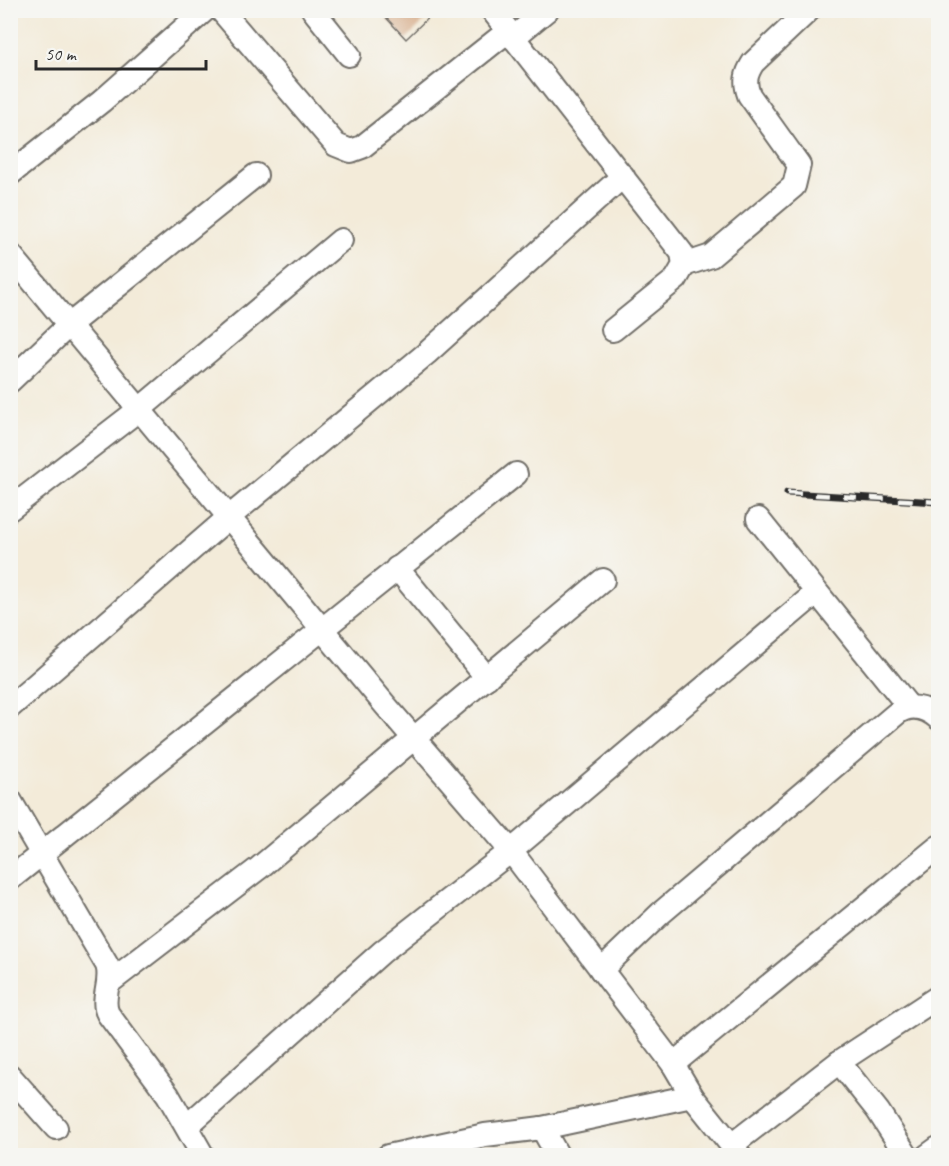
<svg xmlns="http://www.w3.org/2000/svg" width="949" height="1166" font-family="Caveat,sans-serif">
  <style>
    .building { fill: #dab596 }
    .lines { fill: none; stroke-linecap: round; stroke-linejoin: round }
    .minor-casing { stroke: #716e68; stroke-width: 26 }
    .minor { stroke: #fff; stroke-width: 22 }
    .rail-casing { stroke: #2b2b2b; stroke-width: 7 }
    .rail { stroke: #f6f6f2; stroke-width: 4.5; stroke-dasharray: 14; stroke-linecap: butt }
  </style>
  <rect width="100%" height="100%" fill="#f6f6f2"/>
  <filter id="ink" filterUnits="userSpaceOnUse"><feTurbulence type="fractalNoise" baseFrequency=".0167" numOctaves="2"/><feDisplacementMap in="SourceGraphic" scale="12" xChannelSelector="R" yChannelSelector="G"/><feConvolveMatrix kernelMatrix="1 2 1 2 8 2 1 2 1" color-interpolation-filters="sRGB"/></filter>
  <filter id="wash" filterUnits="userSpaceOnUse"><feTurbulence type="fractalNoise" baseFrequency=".008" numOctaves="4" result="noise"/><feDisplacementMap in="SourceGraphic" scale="24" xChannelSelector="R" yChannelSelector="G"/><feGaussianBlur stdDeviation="1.35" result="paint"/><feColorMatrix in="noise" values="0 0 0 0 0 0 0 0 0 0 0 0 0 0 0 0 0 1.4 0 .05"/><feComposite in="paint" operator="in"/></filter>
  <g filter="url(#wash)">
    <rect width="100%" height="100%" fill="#f3ebd9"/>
    <g id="blocks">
      <!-- building -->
      <path class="building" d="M379 10H436L406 39Z"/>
    </g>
  </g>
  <g filter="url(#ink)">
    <use href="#blocks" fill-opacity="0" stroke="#716e68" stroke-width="1.5"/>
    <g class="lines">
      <defs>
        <g id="minor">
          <path d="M221 10 336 145 351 151 362 147 508 31"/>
          <path d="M313 10 349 55"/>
          <path d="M492 10 682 253 684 265 676 279 613 330"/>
          <path d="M513 38 547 10"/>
          <path d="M10 174 102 101 205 10"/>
          <path d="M10 254 386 706 511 851 673 1064 692 1096 740 1156"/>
          <path d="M684 265 711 256 794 186 799 165 749 95C744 82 746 74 753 63L809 10"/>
          <path d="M10 381 69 325 256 175"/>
          <path d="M10 509 141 408 341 240"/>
          <path d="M758 519 909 707"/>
          <path d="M397 568 487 678"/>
          <path d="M10 707 228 518 427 353 623 176"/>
          <path d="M10 800 107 965C113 982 100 999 108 1014L168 1095 203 1156"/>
          <path d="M10 879 516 474"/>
          <path d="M601 970 661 913 896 714C910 703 925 707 938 718"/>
          <path d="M110 982 259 868 603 580"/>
          <path d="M839 1062 878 1111 907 1156"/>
          <path d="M673 1064 938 847"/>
          <path d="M10 1076 56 1128"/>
          <path d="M187 1126 382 952 511 851 816 593"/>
          <path d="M542 1128 558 1156"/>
          <path d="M733 1144 839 1062 938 997"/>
          <path d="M388 1156 485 1135 542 1128 692 1096"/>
          <path d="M927 1156 938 1148"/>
        </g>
      </defs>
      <!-- minor casing -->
      <use href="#minor" class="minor-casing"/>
      <!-- minor -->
      <use href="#minor" class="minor"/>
      <defs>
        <path id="rail" d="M787 493 938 502"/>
      </defs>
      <!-- rail casing -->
      <use href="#rail" class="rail-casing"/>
      <!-- rail -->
      <use href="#rail" class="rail"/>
    </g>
  </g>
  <!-- margin -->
  <rect width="949" height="1166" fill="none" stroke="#f6f6f2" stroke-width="36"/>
  <!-- scale -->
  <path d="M36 60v9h170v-9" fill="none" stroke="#2b2b2b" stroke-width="3"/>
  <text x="45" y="60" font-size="18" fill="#2b2b2b" stroke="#f6f6f2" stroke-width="4.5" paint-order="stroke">50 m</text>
</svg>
